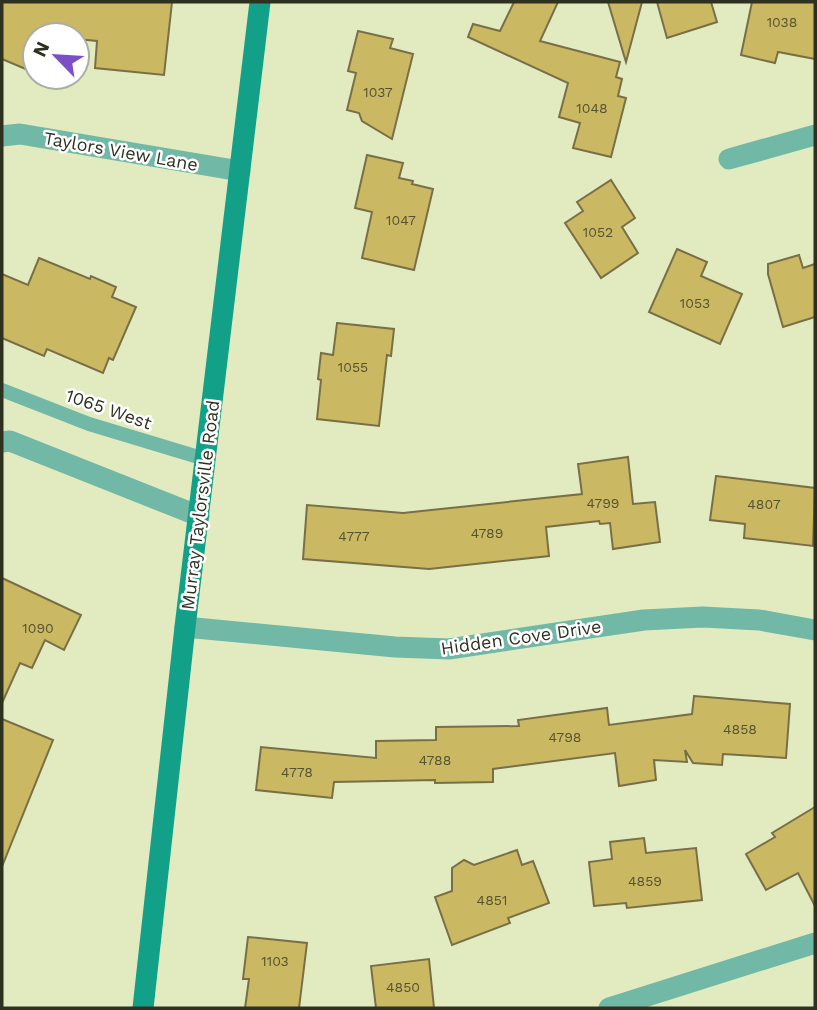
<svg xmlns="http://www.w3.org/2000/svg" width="817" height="1010" font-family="'Work Sans',sans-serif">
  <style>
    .building { fill: #cbb863; stroke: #786f47; stroke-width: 2 }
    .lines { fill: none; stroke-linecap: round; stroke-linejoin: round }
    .lane { stroke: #71b8a6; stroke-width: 14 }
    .street { stroke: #71b8a6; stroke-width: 21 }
    .secondary { stroke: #13a088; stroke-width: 21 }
    .labels { text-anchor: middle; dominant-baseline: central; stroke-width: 5; stroke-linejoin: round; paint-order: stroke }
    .number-label { font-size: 14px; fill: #555331 }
    .street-label { font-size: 18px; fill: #2e3120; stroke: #fff }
  </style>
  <rect width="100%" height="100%" fill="#e2ebbf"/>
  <!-- building -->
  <g class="building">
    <path d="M2 2H172L164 75 95 68 97 41 77 39V35L35 34V73L2 59Z"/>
    <path d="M514 2H558L540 41 620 62 616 77 622 79 618 96 626 98 611 157 573 148 580 123 559 117 568 83 468 37 473 24 500 31Z"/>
    <path d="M608 2H642L626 62Z"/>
    <path d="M657 2H711L717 22 667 38Z"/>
    <path d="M752 2H815V59L778 52 775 63 741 55Z"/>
    <path d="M358 31 393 39 390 48 413 54 392 139 362 121 359 113 347 110 356 73 348 71Z"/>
    <path d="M367 155 403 163 399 178 413 181 412 184 433 189 414 270 362 258 372 212 355 208Z"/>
    <path d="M611 180 635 218 622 227 638 253 601 278 565 223 583 211 577 202Z"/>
    <path d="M677 249 707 262 701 276 742 294 720 344 649 312Z"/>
    <path d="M799 255 803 268 815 264V317L783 327 768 274V264Z"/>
    <path d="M39 258 90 279 91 276 116 287 112 297 136 307 113 360 109 358 103 373 47 349 44 356 2 338V274L28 285Z"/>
    <path d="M337 323 394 329 391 356 387 355 379 426 317 419 321 380 318 379 321 353 333 355Z"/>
    <path d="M628 457 633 504 655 502 660 542 613 549 610 523 600 524 599 521 546 527 549 556 429 569 303 559 307 505 403 513 582 494 578 464Z"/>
    <path d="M716 476 815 488 813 546 744 538 745 524 710 520Z"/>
    <path d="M2 578 81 615 64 650 45 640 32 668 20 663 2 703Z"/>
    <path d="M694 696 790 704 786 758 723 754 722 765 693 763 685 750 687 762 654 760 656 780 619 786 615 753 493 769V782L435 783V780L334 782 332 798 256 790 261 747 376 758V741L436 740V727L519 726 518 720 607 708 609 725 692 714Z"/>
    <path d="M2 719 53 740 3 864 2 863Z"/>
    <path d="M815 807V906L798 873 766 890 746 854 775 837 772 833Z"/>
    <path d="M644 838 646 853 696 848 702 900 627 908 626 903 594 906 589 862 612 859 610 842Z"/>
    <path d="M517 850 522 865 533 861 549 903 508 918 510 923 452 945 435 897 452 891V868L464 860 474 865Z"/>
    <path d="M248 937 307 943 299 1008H245L249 979H243Z"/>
    <path d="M429 959 434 1008H376L371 966Z"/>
  </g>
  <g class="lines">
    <!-- lane -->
    <path class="lane" d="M2 390 89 424 205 459"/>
    <!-- street -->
    <g class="street">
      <path d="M2 136 20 134 240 171"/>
      <path d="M729 159 815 135"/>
      <path d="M2 442 10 441 199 516"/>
      <path d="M185 627 395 647 449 649 644 620 703 617 759 620 815 630"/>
      <path d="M609 1008 815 943"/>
    </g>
    <!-- secondary -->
    <path class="secondary" d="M143 1008 185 627 260 2"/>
  </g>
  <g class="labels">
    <!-- number labels -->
    <g class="number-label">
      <text x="782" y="22">1038</text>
      <text x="378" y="92">1037</text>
      <text x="592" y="108">1048</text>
      <text x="401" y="220">1047</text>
      <text x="598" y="232">1052</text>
      <text x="695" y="303">1053</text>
      <text x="353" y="367">1055</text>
      <text x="603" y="503">4799</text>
      <text x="764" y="504">4807</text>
      <text x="487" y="533">4789</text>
      <text x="354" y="536">4777</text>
      <text x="38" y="628">1090</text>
      <text x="740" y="729">4858</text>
      <text x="565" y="737">4798</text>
      <text x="435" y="760">4788</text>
      <text x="297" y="772">4778</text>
      <text x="645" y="881">4859</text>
      <text x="492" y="900">4851</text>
      <text x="275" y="961">1103</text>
      <text x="403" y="987">4850</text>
    </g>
    <!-- street labels -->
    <g class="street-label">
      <text transform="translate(121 151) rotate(10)">Taylors View Lane</text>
      <text transform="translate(109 409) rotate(19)">1065 West</text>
      <text transform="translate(200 505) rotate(-83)">Murray Taylorsville Road</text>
      <text transform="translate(521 637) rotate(-8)">Hidden Cove Drive</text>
    </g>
  </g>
  <!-- border -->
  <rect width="817" height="1010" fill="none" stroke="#2e3120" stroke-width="7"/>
  <!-- north arrow -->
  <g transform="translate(56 56) rotate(295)"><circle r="33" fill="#ffffff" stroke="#abada6" stroke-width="2"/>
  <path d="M0-5L12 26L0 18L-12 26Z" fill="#7b4fc7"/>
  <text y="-10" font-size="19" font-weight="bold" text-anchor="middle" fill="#2e3120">N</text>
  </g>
</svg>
